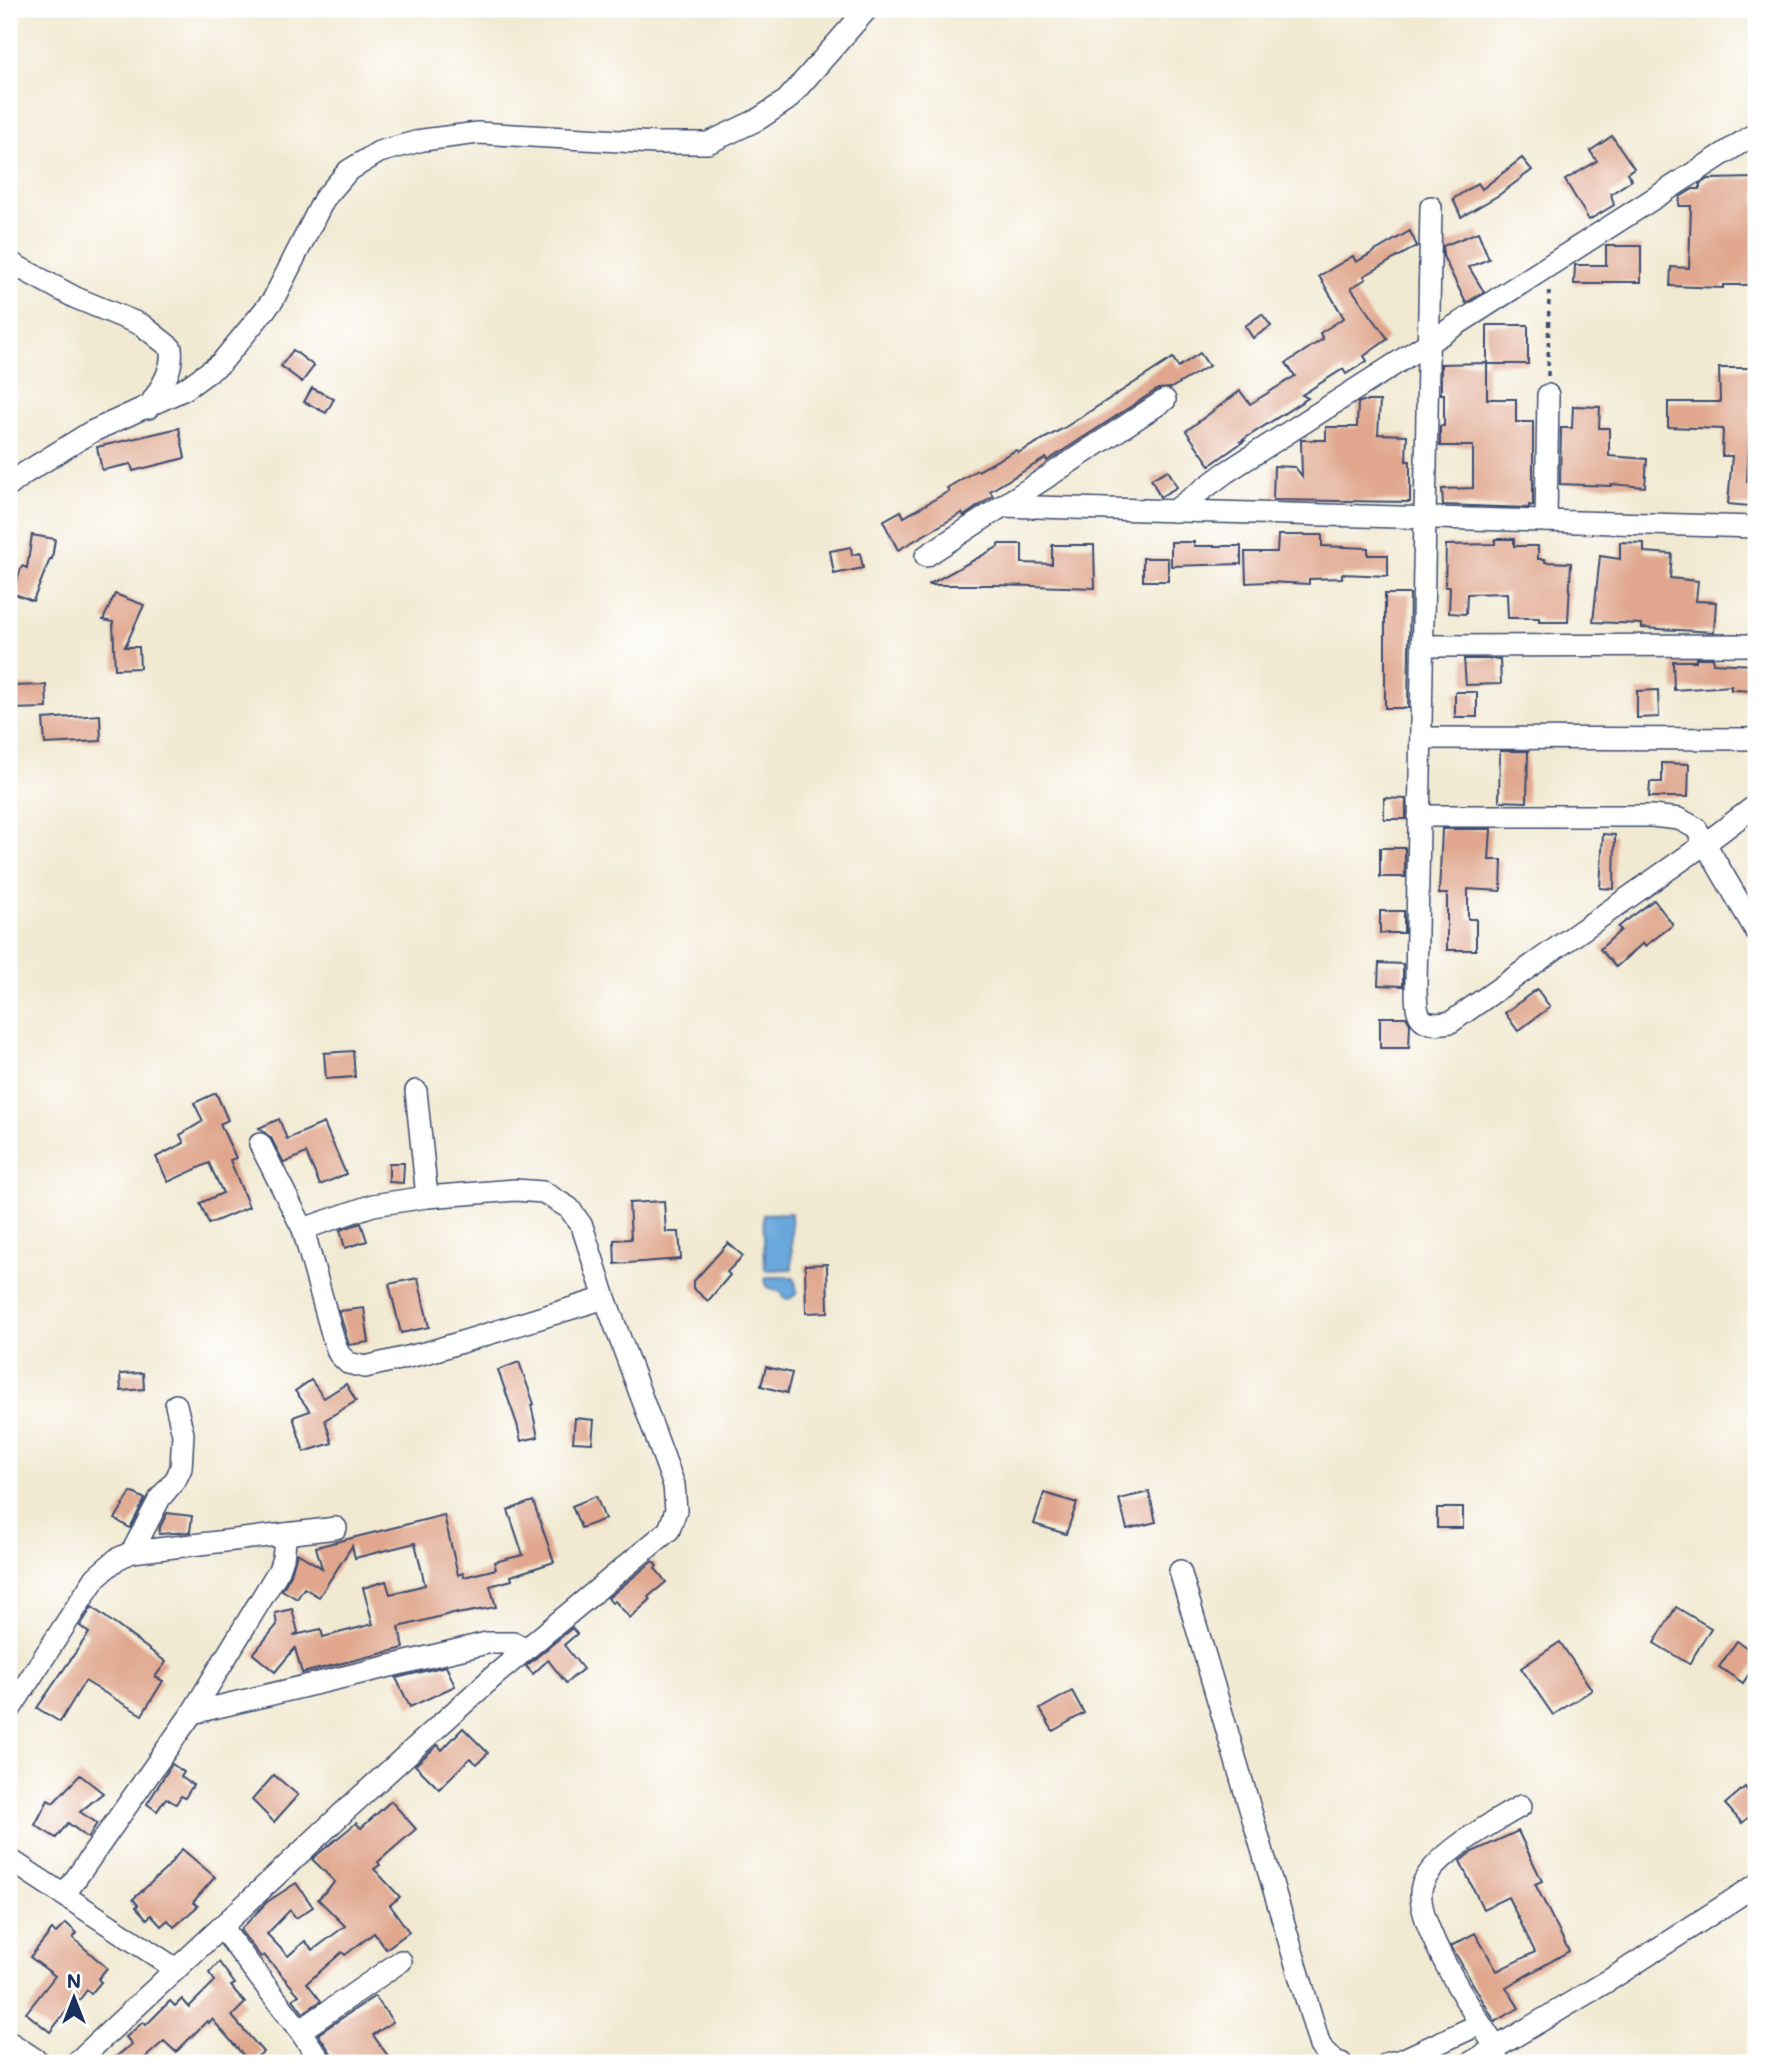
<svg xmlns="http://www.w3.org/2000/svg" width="1765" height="2072" font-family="Mali,sans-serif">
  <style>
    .water { fill: #6aa8dc; stroke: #426c9d; stroke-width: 2 }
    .building { fill: #e0a78e }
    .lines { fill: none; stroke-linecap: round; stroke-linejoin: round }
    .minor-casing { stroke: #3b4b6f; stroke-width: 24 }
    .path { stroke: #3b4b6f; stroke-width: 3.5; stroke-dasharray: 5 5; stroke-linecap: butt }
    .minor { stroke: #fff; stroke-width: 21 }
  </style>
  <rect width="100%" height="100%" fill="#fff"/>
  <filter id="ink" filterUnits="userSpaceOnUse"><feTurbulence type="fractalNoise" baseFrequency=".0143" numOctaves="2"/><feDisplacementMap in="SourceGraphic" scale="14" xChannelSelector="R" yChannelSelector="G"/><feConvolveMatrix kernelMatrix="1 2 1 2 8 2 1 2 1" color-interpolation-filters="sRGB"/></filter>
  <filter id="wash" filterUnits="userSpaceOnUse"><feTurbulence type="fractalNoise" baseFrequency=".00686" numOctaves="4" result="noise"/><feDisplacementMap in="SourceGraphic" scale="28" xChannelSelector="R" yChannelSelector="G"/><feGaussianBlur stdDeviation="1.57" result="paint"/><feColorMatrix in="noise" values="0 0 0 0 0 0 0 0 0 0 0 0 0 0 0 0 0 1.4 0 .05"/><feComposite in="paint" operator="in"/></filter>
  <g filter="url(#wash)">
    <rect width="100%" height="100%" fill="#f1e9d1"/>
    <!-- water -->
    <g class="water">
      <path d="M791 1213 792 1269 765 1270 763 1214Z"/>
      <path d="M767 1277H794L797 1293 791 1298 786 1299 781 1292 767 1287 765 1280Z"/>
    </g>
    <g id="blocks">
      <!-- building -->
      <g class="building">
        <path d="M1612 136 1634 168 1627 173 1632 180 1611 194 1614 205 1589 220 1565 180 1597 161 1590 151Z"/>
        <path d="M1522 158 1532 170 1499 195 1461 217 1453 199 1478 183 1482 189Z"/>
        <path d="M1756 178 1755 285H1723V288L1670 286 1671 267 1689 268 1691 206H1679L1680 197 1693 189H1700V184L1708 179Z"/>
        <path d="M1410 231 1417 246 1364 276 1366 279 1351 288 1388 339 1364 356 1367 361 1346 374 1343 369 1302 395 1308 398 1241 441H1244L1210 465 1186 431 1240 391 1250 404 1295 376 1286 363 1323 339 1320 333 1344 318 1319 276 1353 256 1356 262Z"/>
        <path d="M1478 232 1489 259 1469 267 1484 292 1466 303 1443 256V246Z"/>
        <path d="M1606 246H1641V282H1603V284H1574L1575 265H1606Z"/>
        <path d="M1262 314 1271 326 1253 338 1245 326Z"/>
        <rect x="1487" y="325" width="41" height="39"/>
        <path d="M293 350 314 366 302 382 281 366Z"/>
        <path d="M1200 353 1209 366 1171 388 1158 389 1047 461 1046 458 990 491 993 496 964 516 962 513 898 550 883 521 901 511 904 517 949 491 947 488 977 470 978 471 1016 450 1018 453 1064 428 1173 358 1178 367Z"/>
        <path d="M1487 363V399H1516V422H1533V506L1529 505V508L1443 505 1442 489 1473 488V446H1440V426H1444V394H1441V364Z"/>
        <path d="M1719 368H1756V398H1751L1747 482H1751L1750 506 1728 504 1732 456H1722L1723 429 1668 427V402H1720Z"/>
        <path d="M312 388 334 399 326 413 304 402Z"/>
        <path d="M1363 401H1380L1378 434 1407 435 1406 461H1410V502L1273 500 1274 466 1295 467 1302 476 1301 440H1326V427H1357L1358 403Z"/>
        <path d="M1573 406 1600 407 1599 428H1609V456L1647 459 1645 487 1611 484V486L1560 484 1561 428H1572Z"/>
        <path d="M179 428 185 458 133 471 131 464 102 470 97 447Z"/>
        <path d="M1168 470 1177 487 1160 497 1151 479Z"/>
        <path d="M32 535 55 539 52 559H50L33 601 12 593 22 566 27 568Z"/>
        <path d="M1278 535H1322V546L1368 548V555H1388V576L1342 574V578L1309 579V584L1267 582 1246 583 1245 552H1277Z"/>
        <path d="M1495 539H1514V546H1538V559H1545V562L1571 563 1568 622H1539V618H1508L1507 593 1467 594 1466 614 1449 613 1450 587H1445L1446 545 1495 544Z"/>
        <path d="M1171 542H1194V546H1241V564L1171 566Z"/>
        <path d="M1620 542 1644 543V552L1672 554 1670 578 1698 581 1696 601 1716 602 1714 632 1642 628V624L1593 622 1600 556 1620 559Z"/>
        <path d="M998 544H1022V563L1052 564V545H1094L1095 588 997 585H928L998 547Z"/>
        <path d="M851 547 852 555 860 553 863 568 834 574 830 551Z"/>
        <rect x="1143" y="558" width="25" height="23"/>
        <path d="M115 594 144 605 125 647H139L140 668 115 669 113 622 103 620Z"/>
        <path d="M1385 594H1410L1408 708H1385Z"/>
        <path d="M1696 658H1713V663L1756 665V691L1731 690V686L1674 690 1673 661H1696Z"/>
        <path d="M1464 659H1500L1501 684 1466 685Z"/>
        <path d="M46 685 47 708 9 709V686Z"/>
        <path d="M1658 690 1659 717 1637 718V691Z"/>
        <rect x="1455" y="692" width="22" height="25"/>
        <path d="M100 715 101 741 45 744 43 719Z"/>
        <path d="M1500 751H1528L1527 802 1499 801Z"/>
        <path d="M1662 763 1689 764 1688 797H1649L1650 782H1662Z"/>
        <path d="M1384 798 1406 799V819H1384Z"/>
        <path d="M1442 829H1491L1489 860H1502L1501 891 1468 889V919H1476V950H1447V894H1439Z"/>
        <path d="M1603 834 1615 835 1614 889 1600 888Z"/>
        <rect x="1380" y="848" width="25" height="29"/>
        <path d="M1654 900 1673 925 1645 946 1643 943 1616 967 1600 949 1621 930 1618 927Z"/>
        <rect x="1380" y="911" width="24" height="22"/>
        <path d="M1379 963 1403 964V986L1378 985Z"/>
        <path d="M1537 989 1550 1007 1518 1031 1505 1013Z"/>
        <path d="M1380 1017H1406L1410 1024 1409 1048H1380Z"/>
        <path d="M353 1051 355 1077 326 1079 324 1053Z"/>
        <path d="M216 1093 228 1120 220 1124 236 1158 230 1160 249 1207 209 1224 200 1203 223 1193 209 1163 168 1182 156 1157 184 1143 180 1135 203 1121 194 1103Z"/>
        <path d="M279 1119 287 1139 324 1123 346 1174 320 1185 306 1153 284 1163 271 1138 259 1128Z"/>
        <path d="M389 1163H404L403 1183 389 1182Z"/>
        <path d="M664 1201 666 1232H679L681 1259 615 1264 614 1240 631 1239 629 1203Z"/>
        <path d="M361 1223 367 1241 345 1248 340 1230Z"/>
        <path d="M728 1243 743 1256 727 1272 730 1275 708 1301 693 1288V1282Z"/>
        <path d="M827 1264 828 1312 806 1313 805 1265Z"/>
        <path d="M418 1278 429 1327 401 1333 389 1284Z"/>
        <path d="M364 1308 369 1342 349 1345 339 1311Z"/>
        <path d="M519 1362 534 1404 531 1405 538 1437 521 1441 517 1424 498 1370Z"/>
        <path d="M766 1367 792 1373 787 1393 761 1386Z"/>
        <path d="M143 1373 144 1389 121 1391 120 1374Z"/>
        <path d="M311 1380 324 1398 346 1384 356 1401 325 1420 332 1443 304 1452 293 1417 310 1411 295 1391Z"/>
        <path d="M575 1418 594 1420 592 1443 573 1442Z"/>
        <path d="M131 1492 145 1499 130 1528 115 1519Z"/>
        <path d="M1149 1492 1156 1522 1127 1529 1119 1499Z"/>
        <path d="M1044 1493 1077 1503 1066 1534 1034 1524Z"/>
        <path d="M596 1496 605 1519 581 1528 572 1506Z"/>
        <path d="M533 1501 554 1562 511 1576 512 1580 490 1586 496 1607 457 1614V1612L399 1627 404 1648 302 1673 295 1648 275 1672 253 1654 277 1625 275 1613 292 1609 298 1632 295 1635 321 1629 323 1637 373 1624 363 1588 386 1581 390 1594 425 1585 415 1543 355 1558 352 1546 319 1597 304 1588 297 1599 282 1590 291 1574 297 1553 322 1568 316 1547 444 1515 458 1575 463 1573 464 1577 496 1569 494 1562 523 1555 508 1510Z"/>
        <rect x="1437" y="1508" width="26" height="20"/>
        <path d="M167 1513 192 1516 190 1532 159 1534 160 1527Z"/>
        <path d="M653 1561 657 1566 655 1568 666 1582 648 1597 650 1600 630 1618 615 1601 612 1603 608 1598Z"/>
        <path d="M92 1607 166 1662 155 1677 163 1681 142 1715 85 1681 60 1722 37 1708 89 1633 80 1626Z"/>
        <path d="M1676 1607 1711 1628 1689 1664 1654 1643Z"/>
        <path d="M572 1628 577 1634 564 1645 583 1669 566 1683 548 1660 533 1674 526 1666Z"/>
        <path d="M1737 1641 1756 1654V1663L1743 1683 1719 1667Z"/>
        <path d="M1560 1642 1592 1690 1553 1715 1521 1668Z"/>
        <path d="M446 1666 455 1686 410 1707 396 1678Z"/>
        <path d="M1072 1691 1084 1713 1053 1731 1040 1709Z"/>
        <path d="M463 1728 488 1753 477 1764 470 1758 439 1789 415 1765 438 1745 442 1750Z"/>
        <path d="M172 1764 184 1772 181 1777 193 1785 185 1798 181 1796 176 1804 166 1798 157 1811 147 1804Z"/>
        <path d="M80 1775 103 1793 80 1812 97 1823 88 1838 68 1823 56 1838 35 1825 48 1800 53 1803Z"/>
        <path d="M274 1775 298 1795 274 1822 252 1800Z"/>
        <path d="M1745 1787 1756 1800V1811L1742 1823 1725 1804Z"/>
        <path d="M391 1801 416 1829 378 1862 380 1865 374 1869 400 1897 390 1905 409 1932 386 1949 374 1933 345 1955 342 1952 307 1983 321 2001 303 2013 293 1999 299 1995 264 1955 261 1957 240 1930 267 1902 296 1883 313 1907 296 1918 290 1910 267 1934 288 1956 305 1941 313 1950 345 1926 318 1899 335 1882 312 1859 356 1823 361 1828Z"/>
        <path d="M1518 1831 1542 1881 1535 1884 1569 1951 1506 1987 1519 2008 1495 2022 1451 1946 1475 1933 1497 1971 1535 1952 1508 1897 1483 1909 1460 1861 1470 1853Z"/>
        <path d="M182 1849 215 1877 193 1902 198 1906 174 1927 168 1920 161 1926 151 1915 147 1919 136 1907 138 1905 133 1899 166 1869Z"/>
        <path d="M66 1923 77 1933 73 1938 107 1968 98 1979 101 1982 91 1994 87 1990 78 2002 75 2000 50 2032 26 2013 55 1976 30 1957 52 1930 56 1933Z"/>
        <path d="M219 1962 235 1984 231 1986 245 2003 232 2016 263 2052 250 2063 212 2019 209 2023 207 2021 176 2052 164 2041 139 2063H108L132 2044 126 2037 143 2022 146 2025 170 2001 175 2006 182 1999 189 2007 215 1981 209 1973Z"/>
        <path d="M375 1996 393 2022 373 2035 393 2063H369L365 2056 355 2063H335L333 2056 318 2034Z"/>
      </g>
    </g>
  </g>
  <g filter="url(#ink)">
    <use href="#blocks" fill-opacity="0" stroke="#3b4b6f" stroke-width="2"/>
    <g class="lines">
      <defs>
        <g id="minor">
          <path d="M1431 207 1416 982C1416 1013 1415 1029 1451 1022L1706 843 1756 805"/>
          <path d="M9 262 76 298 142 325 171 348C174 372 160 388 148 408"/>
          <path d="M9 486 25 473 91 432 185 389 221 363 273 300 324 199 348 171 379 152 423 140 478 133 655 143H708L757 120 787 100 867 9"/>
          <path d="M1002 506 1756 527"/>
          <path d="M1174 511 1225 473 1756 133"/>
          <path d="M1546 521 1548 395"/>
          <path d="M926 556 1165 400"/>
          <path d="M1423 646 1756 645"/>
          <path d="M1421 738 1756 739"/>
          <path d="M1419 816H1652L1679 819 1696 828 1756 931"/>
          <path d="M416 1091 427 1197"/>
          <path d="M260 1144 303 1229 334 1341 339 1354 348 1363 365 1367 429 1352 605 1298"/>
          <path d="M132 1552 160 1498 176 1479 181 1468 183 1434 176 1405"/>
          <path d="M1180 1571 1320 2046 1336 2062 1341 2063"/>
          <path d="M9 1711 96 1577 117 1559 132 1552 336 1528"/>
          <path d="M192 1713 487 1643H513L525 1649"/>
          <path d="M9 1859 176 1969"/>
          <path d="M65 1894 192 1713 279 1570 283 1558 286 1534"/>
          <path d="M222 1928 300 2031 322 2063"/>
          <path d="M300 2031 401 1961"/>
          <path d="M9 2042 41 2063"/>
          <path d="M1496 2061 1497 2049C1477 2019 1411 1919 1422 1886 1432 1856 1493 1822 1521 1806"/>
          <path d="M76 2063 346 1810 494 1676 669 1530 676 1510 674 1485 605 1298 582 1226 569 1208 543 1192 515 1190 427 1197 373 1205 303 1229"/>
          <path d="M1388 2063 1402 2060 1480 2024"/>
          <path d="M1470 2063 1611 1979 1756 1885"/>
        </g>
      </defs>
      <!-- minor casing -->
      <use href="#minor" class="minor-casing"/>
      <!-- path -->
      <path class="path" d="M1548 376 1549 289"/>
      <!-- minor -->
      <use href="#minor" class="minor"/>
    </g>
  </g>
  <!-- margin -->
  <rect width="1765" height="2072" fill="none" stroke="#fff" stroke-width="35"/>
  <!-- north arrow -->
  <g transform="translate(74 1998)" stroke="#ffffff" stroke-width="5" paint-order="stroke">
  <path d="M0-5L12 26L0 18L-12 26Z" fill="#1b2f5e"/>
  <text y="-10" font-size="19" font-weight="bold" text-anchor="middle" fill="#1b2f5e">N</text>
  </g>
</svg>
